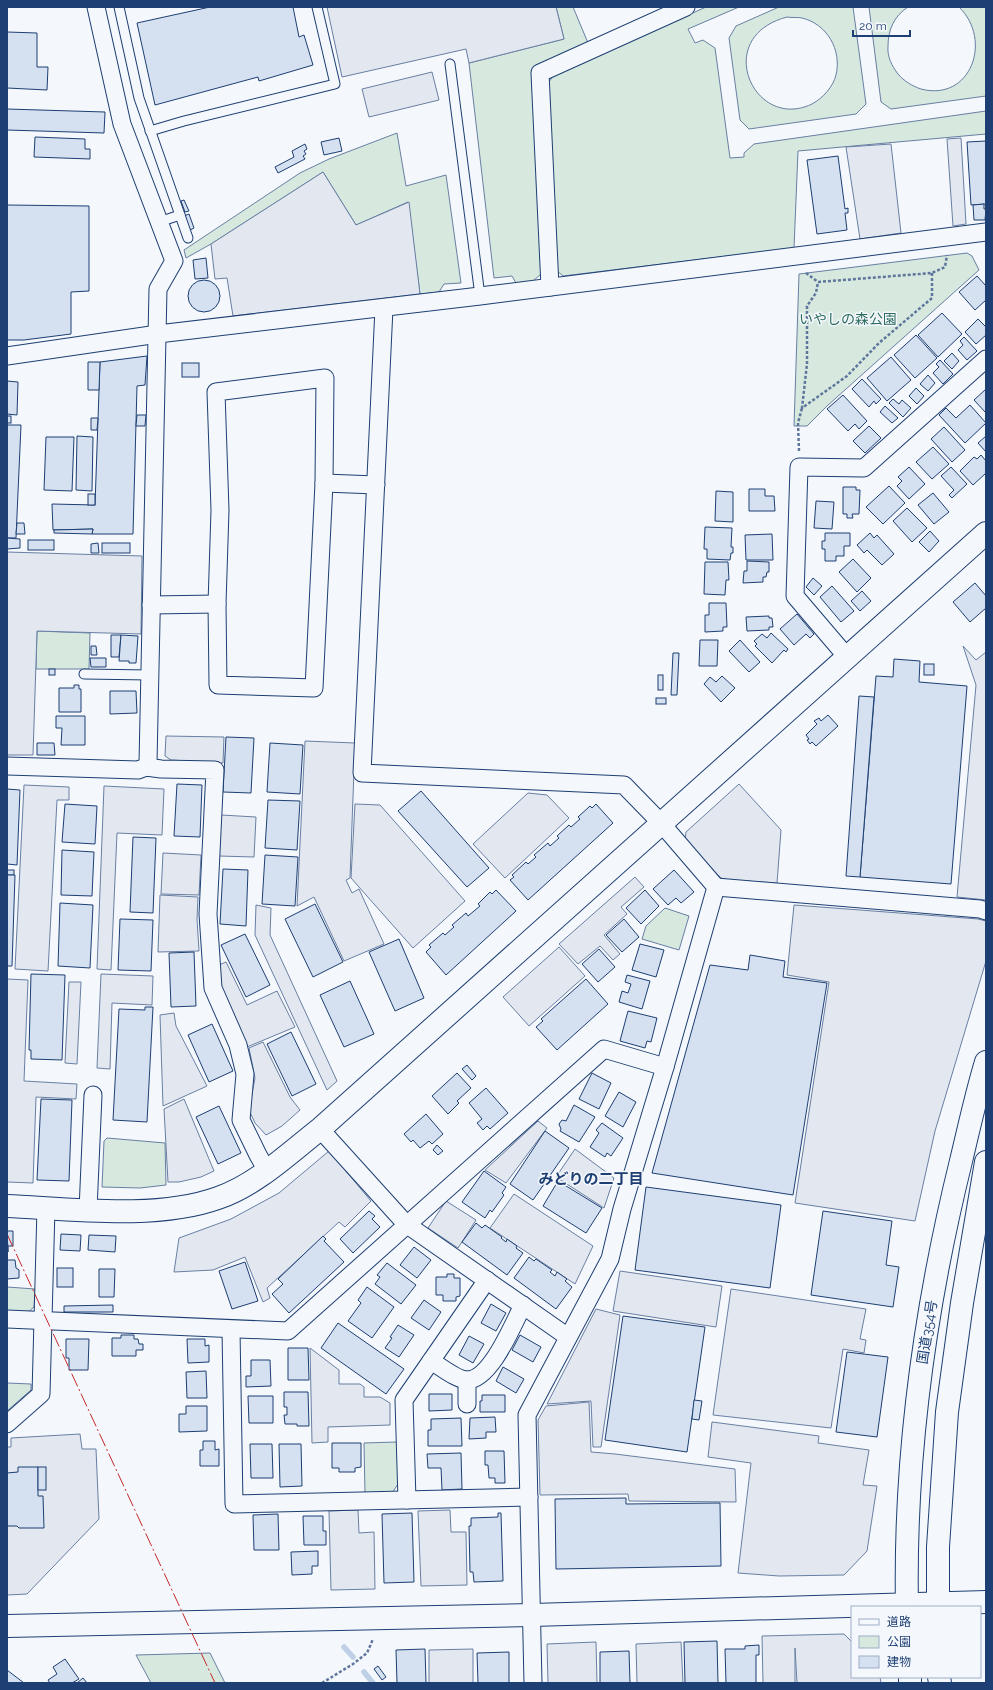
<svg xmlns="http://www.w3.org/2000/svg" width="993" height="1690" font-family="Raleway,'Noto Sans JP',sans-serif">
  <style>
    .green { fill: #d7e8df; stroke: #687fa3; fill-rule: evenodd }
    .parking { fill: #e3e8f0; stroke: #687fa3 }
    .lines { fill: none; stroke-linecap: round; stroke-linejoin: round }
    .stream { stroke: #bed0e5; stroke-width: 5.5 }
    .building { fill: #d5e0f0; stroke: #1d3f73 }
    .lane-casing { stroke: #1d3f73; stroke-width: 11 }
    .street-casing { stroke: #1d3f73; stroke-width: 19 }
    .secondary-casing { stroke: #1d3f73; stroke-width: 24 }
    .highway-casing { stroke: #1d3f73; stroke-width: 24 }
    .path { stroke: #5e769c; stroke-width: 2.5; stroke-dasharray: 3 2; stroke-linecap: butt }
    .lane { stroke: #f4f7fb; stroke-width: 9 }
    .street { stroke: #f4f7fb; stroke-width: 17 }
    .secondary { stroke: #f4f7fb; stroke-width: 22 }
    .highway { stroke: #f4f7fb; stroke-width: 22 }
    .power { stroke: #c62828; stroke-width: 1; stroke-dasharray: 14 3 2 3; stroke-linecap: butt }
    .labels { text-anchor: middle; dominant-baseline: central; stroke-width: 3; stroke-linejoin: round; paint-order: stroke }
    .park-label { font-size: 14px; fill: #2c6c60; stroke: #f4f7fb }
    .street-label { font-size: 14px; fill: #1d3f73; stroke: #f4f7fb }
    .neighbourhood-label { font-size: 15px; font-weight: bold; fill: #1d3f73; stroke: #f4f7fb }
  </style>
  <rect width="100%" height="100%" fill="#f4f7fb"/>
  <!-- green -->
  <g class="green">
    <path d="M556 7H573L588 43 533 70 541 274 533 281 516 283 512 276 494 278 469 63 564 39Z"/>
    <path d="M706 7H739L688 29 695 43 703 40 715 48 730 158 744 157V153L754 144 986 111V134L798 151 794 248 563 276 556 270 549 82 553 76Z"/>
    <path d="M779 7H853L866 104 856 114 749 129 740 120 729 38 736 26ZM787 17C792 18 798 17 802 18 827 24 842 50 836 75 833 87 823 98 812 104 754 132 711 37 787 17Z"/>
    <path d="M869 7H908C894 16 888 30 888 46 887 57 892 66 898 74 904 81 912 86 921 89 971 102 993 40 959 7H986V96L891 109 881 102Z"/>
    <path d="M397 133 406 186 446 175 461 283 444 284 439 292 420 294 408 202 356 225 323 172 211 244 186 258 184 250 300 173 329 159Z"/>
    <path d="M967 253 972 256 979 270 827 406 807 426H794L799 274Z"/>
    <path d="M37 631 90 633 89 669H36Z"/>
    <path d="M665 908 689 916 679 950 642 939 646 926Z"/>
    <path d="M107 1138 165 1143 166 1185 140 1188 102 1187 104 1141Z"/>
    <path d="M7 1287 35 1289 34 1307 27 1313H7Z"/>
    <path d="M7 1383 31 1384V1390L7 1411Z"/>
    <path d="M397 1442 398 1484 392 1493H365L364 1443Z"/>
    <path d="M210 1653 225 1683H151L136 1655Z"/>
  </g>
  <!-- parking -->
  <g class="parking">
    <path d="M327 7H556L564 39 469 63 466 49 342 77Z"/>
    <path d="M432 72 439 100 369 117 362 89Z"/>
    <path d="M961 138 966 224 953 226 947 139Z"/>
    <path d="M891 144 901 233 860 239 846 147Z"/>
    <path d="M323 172 356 225 409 202 420 294 233 316 227 278 215 279 211 244Z"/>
    <path d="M7 552 142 556 141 634 37 631 33 755H7Z"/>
    <path d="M963 646 976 660 986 652V900L957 897 976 685Z"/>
    <path d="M166 736 224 737 223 763 171 760 165 756Z"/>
    <path d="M305 741 355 743 350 878 346 880 352 893 359 889 384 944 344 961 314 897 297 906Z"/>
    <path d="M739 784 781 830 777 883 729 880 721 878 685 841 686 832Z"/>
    <path d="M24 785 69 787V800H57L48 971 15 969Z"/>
    <path d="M104 786 164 789 162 835 117 833 111 970 97 969Z"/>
    <path d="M528 793 547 795 569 818 505 878 473 844Z"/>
    <path d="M355 804 380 805 465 901 413 948 351 878Z"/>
    <path d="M221 815 256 817 254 857 219 856Z"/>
    <path d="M163 853 201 855 199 895 161 894Z"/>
    <path d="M635 877 644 887 621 907 627 914 604 935 620 954 613 960 600 946 578 964 559 944Z"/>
    <path d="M160 895 198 897 197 919 199 951 158 952Z"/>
    <path d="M256 905 271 908 270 935 337 1081 327 1090 255 935Z"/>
    <path d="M794 905 978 919 986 921V961L935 1131 915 1221 795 1203 829 982 787 975Z"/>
    <path d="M559 947 585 976 529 1026 503 997Z"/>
    <path d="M226 962 247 1005 277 991 295 1027 247 1047 220 987 219 965Z"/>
    <path d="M101 974 153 976 152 1005 112 1003 110 1069 97 1068Z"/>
    <path d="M7 979 28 980 24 1081 77 1084 76 1099 36 1097 33 1183 7 1182Z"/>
    <path d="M69 982H81L77 1064 65 1063Z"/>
    <path d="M174 1013 176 1026 207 1086 163 1106 160 1015Z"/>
    <path d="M263 1042 290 1097 300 1110 282 1126 266 1135 255 1123 249 1110 255 1078 249 1048Z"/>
    <path d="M184 1099 214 1171 201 1177 179 1182H168L164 1109Z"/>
    <path d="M538 1121 547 1128 506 1183 485 1170Z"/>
    <path d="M575 1149 614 1178 604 1208 556 1177Z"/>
    <path d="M329 1151 371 1201 345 1227 339 1222 267 1288 270 1298 263 1302 245 1257 213 1270 174 1272 179 1238 231 1219 279 1193Z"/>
    <path d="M514 1194 593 1246 575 1284 490 1228Z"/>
    <path d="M446 1201 476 1220 458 1248 428 1228Z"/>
    <path d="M620 1271 722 1286 716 1327 613 1311Z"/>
    <path d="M731 1289 866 1309 860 1339 866 1340 864 1353 843 1349 831 1428 713 1415Z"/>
    <path d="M596 1309 620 1315 601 1447H593L591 1401 547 1404Z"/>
    <path d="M310 1348 339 1370V1384H360L364 1387V1397H380L390 1403V1425L328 1427V1442L312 1443Z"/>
    <path d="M589 1402 591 1452 615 1454 735 1469 736 1502 629 1501 628 1494 540 1495 538 1420 546 1406Z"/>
    <path d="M712 1422 819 1436 818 1443 869 1450 863 1485 877 1486 867 1551 844 1575 779 1576 738 1573 751 1463 708 1457Z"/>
    <path d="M80 1434 82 1449H96L99 1519 27 1594 7 1595V1447H11V1438Z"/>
    <path d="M358 1510 359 1533 374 1532 375 1589 331 1590 329 1511Z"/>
    <path d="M450 1510 451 1532H466L467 1585 421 1586 418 1511Z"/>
    <path d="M844 1634 852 1642V1677H880L881 1683H797L795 1648V1683H763L762 1636Z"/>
    <path d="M596 1642 597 1683H548L547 1644Z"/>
    <path d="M681 1642 683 1683H637L636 1644Z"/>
    <path d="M473 1649V1683H429V1650Z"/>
  </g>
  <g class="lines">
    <!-- stream -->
    <g class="stream">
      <path d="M344 1647 353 1657"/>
      <path d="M364 1672 373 1683"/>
    </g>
  </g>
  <!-- building -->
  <g class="building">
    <path d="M210 7H293L299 37 304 35 313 65 259 81 258 77 155 105 137 23Z"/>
    <path d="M7 32 37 33V67H48L47 90 7 88Z"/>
    <path d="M7 109 105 112 104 133 7 130Z"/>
    <path d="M35 137 85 139V149H90V159L34 157Z"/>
    <path d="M339 138 342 151 324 155 321 142Z"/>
    <path d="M986 141V204L971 205 967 142Z"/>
    <path d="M305 144 307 149 304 151 306 154 303 156 305 159 278 173 275 167 294 157 292 151Z"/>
    <path d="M838 156 845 209 848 208V213H845L847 230 817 234 807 160Z"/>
    <path d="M184 200 189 211 185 212 181 201Z"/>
    <path d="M984 204V209H986L985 220H974L973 205Z"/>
    <path d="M7 205 89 206V291L71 292V334L24 340H7Z"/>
    <path d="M189 214 194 228 190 230 184 216Z"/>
    <path d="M206 258 208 278 195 279 193 260Z"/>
    <path d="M977 276 986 286V300L975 310 959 292Z"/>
    <circle cx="204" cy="296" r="16"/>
    <path d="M942 313 962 334 938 357 918 335Z"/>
    <path d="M978 319 986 327V335L976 344 965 332Z"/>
    <path d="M916 335 937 358 915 378 894 355Z"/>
    <path d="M964 337 977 351 967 360 958 350 963 345 960 341Z"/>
    <path d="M952 353 959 361 952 369 944 361Z"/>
    <path d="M147 356 145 385 137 386 133 534H92L93 529 53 530 52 504 95 505 100 362Z"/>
    <path d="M891 357 911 380 887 401 867 378Z"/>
    <path d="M940 360 953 374 943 384 933 373 939 367 936 364Z"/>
    <path d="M88 362H100L99 390H88Z"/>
    <rect x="182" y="363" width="17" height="14"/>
    <path d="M928 375 935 383 928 391 920 384Z"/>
    <path d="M862 379 881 399 876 404 874 401 869 407 852 389Z"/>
    <path d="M7 381 18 382 17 415 7 414Z"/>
    <path d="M916 388 924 396 917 404 909 396Z"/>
    <path d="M986 389V413L974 400Z"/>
    <path d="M843 395 867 421 859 429 855 424 848 431 827 409Z"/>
    <path d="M893 399 899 404 902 400 911 408 903 417 889 403Z"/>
    <path d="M970 405 986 423 965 443 939 415 946 408 956 418Z"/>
    <path d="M885 406 898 418 892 423 880 412Z"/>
    <path d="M137 415H146L145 426H136Z"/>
    <rect x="7" y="416" width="4" height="7"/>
    <path d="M91 418H98L97 430H91Z"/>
    <path d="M7 425H21L16 538H7Z"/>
    <path d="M869 426 881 438 865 453 853 441Z"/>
    <path d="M944 427 965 450 952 462 931 439Z"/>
    <path d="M77 436 93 437 92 491 76 490Z"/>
    <path d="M986 436V452L978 443Z"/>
    <path d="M46 437H74L72 491 44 490Z"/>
    <path d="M933 447 949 464 932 479 916 462Z"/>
    <path d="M981 455 986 461V473L973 485 960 471 974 457 977 459Z"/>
    <path d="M909 467 925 484 909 499 897 486 902 481 898 477Z"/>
    <path d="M951 467 967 484 952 498 949 495 954 490 941 476Z"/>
    <path d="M889 486 905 503 883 524 866 507Z"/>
    <path d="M843 487H856V490H860L859 514H852L853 518H847V514H843Z"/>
    <path d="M749 489H765V496H774L775 511H749Z"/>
    <path d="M716 491 733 492V522L715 521Z"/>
    <path d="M933 493 949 512 934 524 918 505Z"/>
    <rect x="88" y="494" width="7" height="11"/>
    <path d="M816 501 834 502 832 529 814 528Z"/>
    <path d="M907 508 927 528 912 542 893 521Z"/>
    <path d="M17 523H24L25 534H16Z"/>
    <path d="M705 527 732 528 731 547H733V553H731L730 560 707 559V549H704Z"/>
    <path d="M93 529 92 534 54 533V530Z"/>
    <path d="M930 531 939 541 929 552 919 542Z"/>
    <path d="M825 533H850V546H844V556H836V561H825V549H822V541H825Z"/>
    <path d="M870 533 874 538 877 535 894 554 882 565 867 550 864 553 857 545Z"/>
    <path d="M772 534 773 560H746L745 535Z"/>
    <path d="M7 538 20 539V548L7 549Z"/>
    <rect x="28" y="540" width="26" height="10"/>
    <path d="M98 543 99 553H91V544Z"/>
    <rect x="102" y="543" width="28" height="10"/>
    <path d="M853 559 871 578 857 592 839 572Z"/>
    <path d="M747 561 769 562V572H767L766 577H763V582L743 583 744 571H747Z"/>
    <path d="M705 562H728L729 580H726L725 595 704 594Z"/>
    <path d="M813 578 822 586 814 595 806 587Z"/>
    <path d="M975 583 986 596V608L970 622 953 602Z"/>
    <path d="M832 586 854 611 841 622 820 597Z"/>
    <path d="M862 591 871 601 860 611 851 601Z"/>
    <path d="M709 603H726L727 627H723V631L705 632V615H709Z"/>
    <path d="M797 614 814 634 810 638 806 634 794 645 780 629Z"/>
    <path d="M769 616V618H772L773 627H769V630L747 631 746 617Z"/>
    <path d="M771 633 788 649 786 652 784 650 772 663 755 646 757 644 754 641 762 634 767 638Z"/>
    <path d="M111 635H121L119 657H111Z"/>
    <path d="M121 635 138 636 136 663H129V661H119Z"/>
    <path d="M700 640H718L717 666H699Z"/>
    <path d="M740 640 760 662 749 672 729 651Z"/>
    <path d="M91 646H96L97 655H91Z"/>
    <path d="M673 653H679L677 695H671Z"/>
    <path d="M90 658H106V667H91Z"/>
    <path d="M894 659 920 661 919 682 967 686 951 884 860 877 876 676 893 677Z"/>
    <rect x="924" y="664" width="10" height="11"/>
    <rect x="49" y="669" width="6" height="6"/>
    <rect x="658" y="675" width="5" height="15"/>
    <path d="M722 676 735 688 721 702 704 684 710 677 716 682Z"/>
    <path d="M74 685H79V689H81V712H59V688H74Z"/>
    <path d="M110 691H136L137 713 110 714Z"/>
    <path d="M859 696 874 697 860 877 846 876Z"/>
    <rect x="656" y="698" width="10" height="6"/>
    <path d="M828 715 838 726 816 746 812 742 810 744 807 740 809 739 806 735 817 724 814 721 819 718 821 721Z"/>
    <path d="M56 716H85V745H61L62 728H56Z"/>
    <path d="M226 737 254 738 251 793 223 792Z"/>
    <path d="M37 743H54L55 755H37Z"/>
    <path d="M270 743 303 745 300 794 267 792Z"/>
    <path d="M177 784 202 785 200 837 174 836Z"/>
    <path d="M7 789 20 790 17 865 7 864Z"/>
    <path d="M421 791 489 868 467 887 398 811Z"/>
    <path d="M268 800 300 801 297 850 265 848Z"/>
    <path d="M65 804 97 806 95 844 62 842Z"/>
    <path d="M596 804 613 823 528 900 510 880 514 877 512 875 526 862 528 864 536 857 534 855 548 843 550 846 559 838 557 836 569 825 571 827 580 819 578 817 590 806 592 808Z"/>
    <path d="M133 837 156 838 153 913 130 912Z"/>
    <path d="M62 850 94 852 92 896 61 895Z"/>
    <path d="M265 855 298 857 295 906 262 904Z"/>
    <path d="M223 869 248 870 246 926 220 924Z"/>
    <rect x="7" y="870" width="7" height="5"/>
    <path d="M674 870 694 892 681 903 676 898 668 905 653 889Z"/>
    <path d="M7 875H15L12 966H7Z"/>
    <path d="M496 890 516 911 446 975 426 952 431 947 429 945 443 933 445 935 454 927 452 925 466 913 468 916 480 906 478 904 490 892 492 894Z"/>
    <path d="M645 890 659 906 641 924 626 908Z"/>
    <path d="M60 903 93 905 90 968 58 966Z"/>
    <path d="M315 904 343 962 313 977 285 919Z"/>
    <path d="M120 919 153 920 151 971 118 970Z"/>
    <path d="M624 919 639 937 622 952 606 935Z"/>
    <path d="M245 934 270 985 246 997 221 945Z"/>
    <path d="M399 939 424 998 395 1011 369 952Z"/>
    <path d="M640 944 664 950 656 977 632 970Z"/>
    <path d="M599 949 615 967 598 982 582 964Z"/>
    <path d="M194 952 196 1006 171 1007 169 953Z"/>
    <path d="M750 955 785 961 783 977 827 983 793 1195 652 1173 710 965 748 970Z"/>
    <path d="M31 974 65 975 62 1060 31 1059V1050H29Z"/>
    <path d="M627 975 650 981 642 1009 619 1002 622 991 628 993 631 984 625 982Z"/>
    <path d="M586 979 608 1004 557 1050 536 1027 543 1021 541 1019Z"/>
    <path d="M350 981 374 1034 344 1047 320 995Z"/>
    <path d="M145 1007H153L147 1122 113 1120 119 1009 145 1010Z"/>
    <path d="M628 1011 657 1018 651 1042 647 1041 645 1048 620 1041Z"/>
    <path d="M212 1024 233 1071 209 1082 188 1035Z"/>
    <path d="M291 1032 316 1084 292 1096 267 1044Z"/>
    <path d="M467 1065 476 1076 472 1080 462 1069Z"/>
    <path d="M457 1073 471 1088 457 1101 459 1103 448 1114 432 1096Z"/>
    <path d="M592 1073 611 1083 599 1109 579 1099Z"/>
    <path d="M486 1088 508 1113 490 1129 487 1126 483 1130 477 1123 482 1119 469 1103Z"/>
    <path d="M619 1092 636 1102 623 1127 605 1116Z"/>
    <path d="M41 1099 72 1100 69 1181 37 1180Z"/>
    <path d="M574 1105 595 1117 579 1142 560 1131 561 1129 559 1124 562 1120 566 1121Z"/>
    <path d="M219 1106 241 1153 218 1164 196 1117Z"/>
    <path d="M426 1114 443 1134 432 1144 429 1141 420 1148 413 1140 411 1142 404 1134Z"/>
    <path d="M602 1123 623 1138 611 1156 607 1153 605 1157 590 1147 599 1133 596 1130Z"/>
    <path d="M545 1131 569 1148 533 1200 510 1184Z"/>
    <path d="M437 1145 443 1151 438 1155 433 1150Z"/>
    <path d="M484 1171 506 1187 502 1193 504 1195 492 1212 490 1210 485 1218 462 1202Z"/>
    <path d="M558 1181 602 1208 586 1233 543 1206Z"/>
    <path d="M646 1187 781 1205 770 1288 635 1270Z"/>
    <path d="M369 1211 375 1216 372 1219 380 1227 353 1253 340 1239Z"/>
    <path d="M823 1211 892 1221 886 1265 899 1267 893 1307 811 1295Z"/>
    <path d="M476 1223 482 1228 485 1225 502 1237 501 1238 506 1242 507 1239 517 1246 516 1248 523 1253 507 1275 462 1242Z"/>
    <path d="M7 1231H13V1246H8V1252Z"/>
    <path d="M61 1234 81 1235 80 1251 60 1250Z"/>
    <path d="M89 1235 116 1236 115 1252 88 1250Z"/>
    <path d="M323 1236 326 1239 324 1241 344 1262 289 1313 272 1294 283 1284 278 1279Z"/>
    <path d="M414 1247 431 1260 417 1278 400 1265Z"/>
    <path d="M529 1257 534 1261 536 1259 552 1270 550 1272 555 1276 557 1272 567 1279 565 1281 572 1287 556 1309 514 1278Z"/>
    <path d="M7 1260H15L16 1268 19 1270V1278L7 1279Z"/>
    <path d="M245 1262 258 1301 232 1309 219 1271Z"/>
    <path d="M387 1263 416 1285 401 1304 375 1284 380 1277 377 1275Z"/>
    <rect x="57" y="1268" width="16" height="19"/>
    <path d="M99 1269H115L114 1297H99Z"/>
    <path d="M447 1274H454V1278H460V1296L456 1297V1301H443V1295H436V1277H447Z"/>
    <path d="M367 1287 394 1307 372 1338 348 1321 361 1303 358 1300Z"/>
    <path d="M424 1300 441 1312 429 1330 411 1318Z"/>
    <path d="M491 1304 506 1313 496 1331 481 1323Z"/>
    <path d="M113 1305V1312H64V1306Z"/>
    <path d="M623 1316 705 1327 687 1452 605 1440Z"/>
    <path d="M338 1323 404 1369 386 1394 321 1348Z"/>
    <path d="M398 1325 414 1335 399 1357 385 1348 392 1338 390 1337Z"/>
    <path d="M121 1335H134V1339H138L139 1344H143V1350H136V1356H112V1338H121Z"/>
    <path d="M520 1335 541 1347 533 1362 512 1350Z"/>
    <path d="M469 1336 484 1344 473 1363 459 1355Z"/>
    <path d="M66 1339H89L88 1370H69V1358H66Z"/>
    <path d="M187 1339H205V1346L209 1345V1362L188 1363Z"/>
    <path d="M288 1348H308L309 1380H288Z"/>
    <path d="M847 1352 888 1357 877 1437 836 1432Z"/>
    <path d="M251 1360H270L271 1386 246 1387V1376H251Z"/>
    <path d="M503 1367 524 1379 516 1393 496 1381Z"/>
    <path d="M206 1371 207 1398H187L186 1372Z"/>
    <path d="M284 1392H308L309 1426H297V1424H285L284 1415H287V1407H284Z"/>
    <path d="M429 1394H452V1410L429 1411Z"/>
    <path d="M482 1395H505V1412H480V1401H482Z"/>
    <path d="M248 1396H273V1423H249Z"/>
    <path d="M694 1400 702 1401 699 1420 692 1419Z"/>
    <path d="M186 1406H207V1431L179 1432V1414H186Z"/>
    <path d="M495 1417 496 1432H486V1438L469 1439 470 1418Z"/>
    <path d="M461 1418 462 1446H428V1430H431V1419Z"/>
    <path d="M203 1441H215V1450L219 1449V1466H200V1450H203Z"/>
    <path d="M332 1443H361V1467L355 1468V1472H339V1468H332Z"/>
    <path d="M250 1444H272L273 1478H251Z"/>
    <path d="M279 1444H301L302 1486 280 1487Z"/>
    <path d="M485 1451H504L505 1483H495V1478H489L488 1465H485Z"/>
    <path d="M461 1453 462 1489 442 1490 441 1468H428L427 1454Z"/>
    <path d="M18 1467H38V1496H43L44 1528H19L17 1526H7V1473L18 1472Z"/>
    <rect x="38" y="1467" width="8" height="23"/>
    <path d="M626 1498V1504L720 1503 721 1566 556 1569 555 1499Z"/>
    <path d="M412 1513 414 1582 384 1583 382 1514Z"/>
    <path d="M498 1513H501L503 1581 474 1582 473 1572H470L469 1526H471V1518L498 1517Z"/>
    <path d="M278 1514 279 1550H254L253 1515Z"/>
    <path d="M303 1516H323V1531H326V1545H304Z"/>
    <path d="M318 1551V1566H312V1574L292 1575 291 1552Z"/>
    <path d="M717 1641 718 1683H685L684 1642Z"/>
    <path d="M759 1645V1655H756V1683H726L725 1649H745V1646Z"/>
    <path d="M425 1649 426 1683H397L396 1650Z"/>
    <path d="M629 1651 630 1683H600V1652Z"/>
    <path d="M509 1652V1683H478L477 1653Z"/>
    <path d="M65 1659 79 1679 72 1683H50L48 1680 57 1674 53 1667Z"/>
    <path d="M378 1666 386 1677 382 1680 374 1669Z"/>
    <path d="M7 1670 24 1683H7Z"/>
    <path d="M83 1678 87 1683H77Z"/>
  </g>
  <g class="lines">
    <defs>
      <g id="lane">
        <path d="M119 7 139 98 188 238"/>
        <path d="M450 64 480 296"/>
        <path d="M150 131 184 121 335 84 317 7"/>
        <path d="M159 222 180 215"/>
        <path d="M84 674 150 675"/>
      </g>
      <g id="street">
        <path d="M550 287 540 73 686 7"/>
        <path d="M384 308 362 773 624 785 661 823 716 887 665 1067 622 1209 610 1259 527 1415 533 1683"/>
        <path d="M7 356 158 334 480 296 986 232"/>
        <path d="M325 378 324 483 314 688 218 685 217 604 220 510 216 392Z"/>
        <path d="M324 483 376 485"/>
        <path d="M151 605 217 604"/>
        <path d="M847 657 795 596 799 467 864 468 986 359"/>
        <path d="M7 766 138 770 146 767 148 763 158 289 174 261 122 124 96 7"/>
        <path d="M146 767 161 769 215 770 208 914 213 988 238 1045 245 1074 241 1120 258 1155 267 1171"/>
        <path d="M716 887 980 909 986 911"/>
        <path d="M320 1129 406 1224 568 1337"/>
        <path d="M88 1210 93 1095"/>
        <path d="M7 1319 288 1331 604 1049 665 1067"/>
        <path d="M231 1330 234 1504 529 1497"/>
        <path d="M431 1361C440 1366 457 1380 467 1380 491 1380 513 1324 523 1305"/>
        <path d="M467 1380V1404"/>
        <path d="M7 1424 41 1394 46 1208"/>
        <path d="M407 1500 404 1400 487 1280"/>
      </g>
      <g id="secondary">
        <path d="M7 1206C71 1209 157 1220 218 1198 256 1185 288 1154 320 1129L986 533"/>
        <path d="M7 1626 532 1615 986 1602"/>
      </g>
      <g id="highway">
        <path d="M907 1607C904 1457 925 1307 961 1161 969 1128 976 1095 986 1062"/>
        <path d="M938 1607V1547L947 1412 962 1303 986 1162"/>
        <path d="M910 1677V1683"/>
        <path d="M939 1677 940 1683"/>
      </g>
    </defs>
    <!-- lane casing -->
    <use href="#lane" class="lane-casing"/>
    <!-- street casing -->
    <use href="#street" class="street-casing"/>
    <!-- secondary casing -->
    <use href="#secondary" class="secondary-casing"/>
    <!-- highway casing -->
    <use href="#highway" class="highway-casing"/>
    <!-- path -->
    <g class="path">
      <path d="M806 273 818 282"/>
      <path d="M932 273V298L879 343 847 376 802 408 807 364V306L816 293 818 282 932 273 945 267 947 255"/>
      <path d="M799 451 798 423 802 408"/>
      <path d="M322 1683 353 1664 367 1653 373 1639"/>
    </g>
    <!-- lane -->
    <use href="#lane" class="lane"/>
    <!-- street -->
    <use href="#street" class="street"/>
    <!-- secondary -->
    <use href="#secondary" class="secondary"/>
    <!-- highway -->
    <use href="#highway" class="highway"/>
    <!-- power -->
    <path class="power" d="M7 1234 215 1683"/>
  </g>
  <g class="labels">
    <!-- park labels -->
    <g class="park-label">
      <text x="848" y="319">いやしの森公園</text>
    </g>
    <!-- street labels -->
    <g class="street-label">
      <text transform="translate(927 1332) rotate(-81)">国道354号</text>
    </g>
    <!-- neighbourhood labels -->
    <g class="neighbourhood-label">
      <text x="591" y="1179">みどりの二丁目</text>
    </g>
  </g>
  <!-- border -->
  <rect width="993" height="1690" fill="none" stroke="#1d3f73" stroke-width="16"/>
  <!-- legend -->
  <rect x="851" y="1606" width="130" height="72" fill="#f4f7fb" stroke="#9eadc5"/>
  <rect x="859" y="1619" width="20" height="6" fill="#f4f7fb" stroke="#9eadc5"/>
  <text x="887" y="1626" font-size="12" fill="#1d3f73">道路</text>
  <rect x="859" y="1636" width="20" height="12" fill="#d7e8df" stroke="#9eadc5"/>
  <text x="887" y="1646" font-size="12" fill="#1d3f73">公園</text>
  <rect x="859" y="1656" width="20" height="12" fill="#d5e0f0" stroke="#9eadc5"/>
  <text x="887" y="1666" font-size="12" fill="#1d3f73">建物</text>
  <!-- scale -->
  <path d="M853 30v6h57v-6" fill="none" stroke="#1d3f73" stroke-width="2"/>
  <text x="859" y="30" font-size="12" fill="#1d3f73" stroke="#f4f7fb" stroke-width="3" paint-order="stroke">20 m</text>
</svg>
